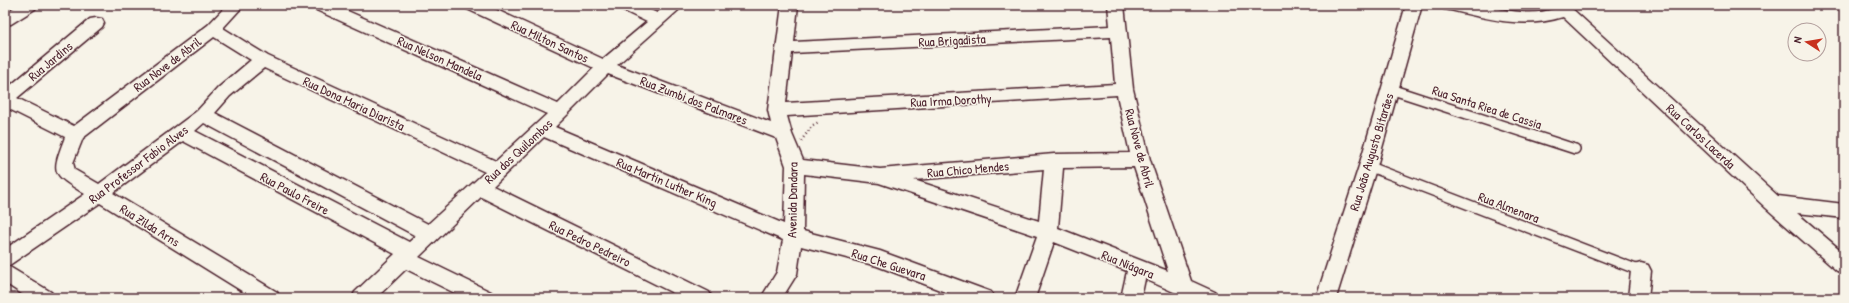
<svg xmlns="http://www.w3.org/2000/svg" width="1849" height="303" font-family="'Patrick Hand',sans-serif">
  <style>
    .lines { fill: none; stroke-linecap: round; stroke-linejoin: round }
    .lane-casing { stroke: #4a1f2b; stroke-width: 12 }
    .street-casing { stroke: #4a1f2b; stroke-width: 3 }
    .path { stroke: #4a1f2b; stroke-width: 2.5; stroke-dasharray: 1 3; stroke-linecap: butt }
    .lane { stroke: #f7f3e8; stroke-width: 9 }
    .street { fill: #f7f3e8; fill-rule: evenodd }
    .labels { text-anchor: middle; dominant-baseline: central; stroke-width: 3; stroke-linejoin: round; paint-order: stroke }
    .street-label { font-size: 13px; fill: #4a1f2b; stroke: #f7f3e8 }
  </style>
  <rect width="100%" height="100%" fill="#f7f3e8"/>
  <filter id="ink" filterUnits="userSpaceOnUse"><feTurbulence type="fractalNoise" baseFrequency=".025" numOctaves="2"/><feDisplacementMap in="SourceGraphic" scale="8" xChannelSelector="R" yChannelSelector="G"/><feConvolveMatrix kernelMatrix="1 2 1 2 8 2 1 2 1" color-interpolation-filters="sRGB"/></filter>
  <g filter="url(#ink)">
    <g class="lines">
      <defs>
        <g id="lane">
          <path d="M1390 89 1575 149"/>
          <path d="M1368 166 1641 271"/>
        </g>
        <g id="street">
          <path d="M18 5H37L35 9 11 24 5 25V13Z"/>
          <path d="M227 5H244L223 28 268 56 496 161 547 114 314 9 312 5H334L558 104 594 68 467 9 465 5H486L603 59 647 22 620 9 618 5H639L657 13 666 5H684L617 65 771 123 768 110 782 5H798L794 42 1110 26 1108 5H1124L1133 89 1150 160 1191 281 1215 292 1218 298H1187L1145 279 1141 298H1121L1127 271 1054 242 1035 298H1015L1037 236 879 183 804 174 803 231 880 251 991 292 994 298H961L877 266 801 246 797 274 782 298H761L777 272 783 240 544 137 493 186 709 292 712 298H683L481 197 419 257 491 292 494 298H465L406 269 376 298H352L355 292 395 254 183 141 113 193 277 292 280 298H253L100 203 8 266 51 292 54 298H28L5 283V249L85 194C51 173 51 174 65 137L5 107V90L90 19 96 18 102 19 104 23 102 27 17 98 74 126 208 25ZM214 37 251 60 218 88 197 111 99 184 75 170 73 163 83 138ZM1111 37 1115 84 786 103 792 53ZM264 68 485 172 428 224 215 113 230 96ZM608 74 776 138 786 166 784 224 555 127ZM1117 95 1130 153 1054 154 880 169 803 160 792 134 787 116ZM204 123 416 236 409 242 195 131ZM1134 167 1168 271 1058 228 1063 168ZM1044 169 1039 221 914 180Z"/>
          <path d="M1406 5H1422L1377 166 1336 298H1316L1359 166Z"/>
          <path d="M1442 5C1451 5 1461 4 1470 5 1499 7 1526 18 1554 9L1551 5H1568L1778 196 1844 204V218L1797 213 1844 253V273L1837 271 1766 208 1563 17C1525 29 1487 19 1450 10L1444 9Z"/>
          <path d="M1641 263 1648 265 1651 271 1648 298H1628L1631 271 1634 265Z"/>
        </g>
      </defs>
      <!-- lane casing -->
      <use href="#lane" class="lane-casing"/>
      <!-- street casing -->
      <use href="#street" class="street-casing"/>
      <!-- path -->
      <path class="path" d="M801 141 813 125 819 122"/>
      <!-- lane -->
      <use href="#lane" class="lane"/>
      <!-- street -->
      <use href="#street" class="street"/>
    </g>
  </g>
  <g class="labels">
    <!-- street labels -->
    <g class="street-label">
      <text transform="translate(952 40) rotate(-3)">Rua Brigadista</text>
      <text transform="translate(550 41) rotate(25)">Rua Milton Santos</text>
      <text transform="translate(440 58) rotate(24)">Rua Nelson Mandela</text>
      <text transform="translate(50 61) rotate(-40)">Rua Jardins</text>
      <text transform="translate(167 64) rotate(-37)">Rua Nove de Abril</text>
      <text transform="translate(694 100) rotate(21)">Rua Zumbi dos Palmares</text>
      <text transform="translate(951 100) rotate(-3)">Rua Irma Dorothy</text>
      <text transform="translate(354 103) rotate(25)">Rua Dona Maria Diarista</text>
      <text transform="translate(1487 107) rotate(18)">Rua Santa Riea de Cassia</text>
      <text transform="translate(1701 136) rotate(43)">Rua Carlos Lacerda</text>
      <text transform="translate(1140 148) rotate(75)">Rua Nove de Abril</text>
      <text transform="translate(518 151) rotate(-43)">Rua dos Quilombos</text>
      <text transform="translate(1371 152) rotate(-73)">Rua João Augusto Bitarães</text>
      <text transform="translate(138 164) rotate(-37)">Rua Professor Fabio Alves</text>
      <text transform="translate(968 169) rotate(-5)">Rua Chico Mendes</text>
      <text transform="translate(667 182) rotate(23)">Rua Martin Luther King</text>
      <text transform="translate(295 193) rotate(28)">Rua Paulo Freire</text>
      <text transform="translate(792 200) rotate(-89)">Avenida Dandara</text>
      <text transform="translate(1509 207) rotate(21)">Rua Almenara</text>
      <text transform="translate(150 225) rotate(32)">Rua Zilda Arns</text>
      <text transform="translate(590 243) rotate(26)">Rua Pedro Pedreiro</text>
      <text transform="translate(889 264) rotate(18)">Rua Che Guevara</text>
      <text transform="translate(1128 264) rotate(22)">Rua Niágara</text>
    </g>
  </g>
  <!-- margin -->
  <rect width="1849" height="303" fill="none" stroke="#f7f3e8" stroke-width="20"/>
  <rect x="10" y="10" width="1829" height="283" fill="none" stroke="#4a1f2b" stroke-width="1.5" filter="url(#ink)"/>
  <!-- north arrow -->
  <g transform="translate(1807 42) rotate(282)"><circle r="19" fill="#f7f3e8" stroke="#b29e9c"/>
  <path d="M0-3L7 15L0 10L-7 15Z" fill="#c8321e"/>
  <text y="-6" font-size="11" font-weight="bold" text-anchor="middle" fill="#4a1f2b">N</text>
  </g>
</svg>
